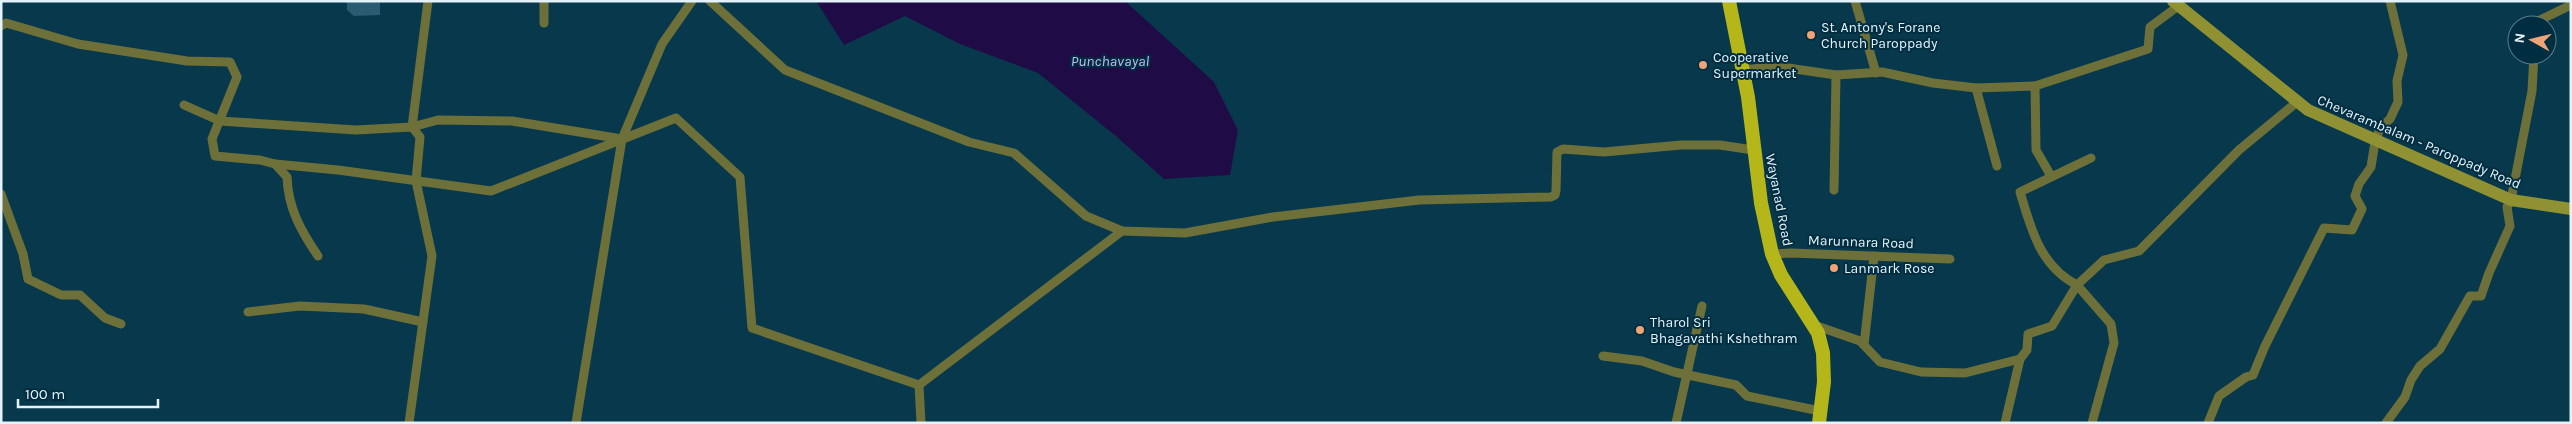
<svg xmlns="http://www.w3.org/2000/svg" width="2572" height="424" font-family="Karla,sans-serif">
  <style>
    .green { fill: #2b5b70 }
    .water { fill: #1f0c47 }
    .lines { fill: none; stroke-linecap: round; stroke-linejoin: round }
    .minor { stroke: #6e7039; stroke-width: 9 }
    .secondary { stroke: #8f9133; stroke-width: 12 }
    .trunk { stroke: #b4b61a; stroke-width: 14 }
    .poi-dot { fill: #efa377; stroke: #002e40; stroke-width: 2 }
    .labels { text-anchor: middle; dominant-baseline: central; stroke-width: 4; stroke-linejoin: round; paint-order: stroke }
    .poi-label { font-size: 14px; fill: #e4f3fb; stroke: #002e40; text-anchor: start }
    .street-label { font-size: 14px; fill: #e4f3fb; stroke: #002e40 }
    .water-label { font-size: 15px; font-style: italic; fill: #c1baf3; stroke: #002e40 }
  </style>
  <rect width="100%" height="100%" fill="#08384b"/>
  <!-- green -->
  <path class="green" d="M347 1H380V15L354 16 347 10Z"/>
  <!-- water -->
  <path class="water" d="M816 1H1125L1214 82 1238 130 1230 175 1164 179 1117 137 1038 73 960 44 905 16 844 45Z"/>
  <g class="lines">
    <!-- minor -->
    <g class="minor">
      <path d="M544 1V23"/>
      <path d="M710 1 785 70 969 142 1014 153 1086 216 1122 231 1185 233 1273 217 1419 200 1551 197 1555 195 1556 191 1557 152 1563 149 1604 152 1681 145H1720L1753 150"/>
      <path d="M1855 1 1876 73"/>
      <path d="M2536 25V22L2571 5"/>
      <path d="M1 26 6 23 78 44 187 61 230 62 237 77 212 139 215 156 260 160 275 164 287 177C288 208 301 231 318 256"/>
      <path d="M1743 70 1762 68H1788L1836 75 1882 72 1933 83 1976 88 1997 166"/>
      <path d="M1976 88 2035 86"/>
      <path d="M184 105 220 121 356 130 412 127 438 120 512 121 622 139 576 423"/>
      <path d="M622 139 662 44 692 1"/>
      <path d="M2091 158 2020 192C2031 229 2040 266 2077 285L2104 260 2139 251 2239 150 2297 102"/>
      <path d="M275 164 338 170 491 191 676 118 740 177 752 328 919 385 1122 231"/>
      <path d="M2051 176 2036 150 2035 86 2148 49 2150 27 2177 7"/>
      <path d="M1834 190 1836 75"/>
      <path d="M1 194 23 254 28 279 61 295H80L105 318 121 324"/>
      <path d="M1772 254 1791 253 1950 259"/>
      <path d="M248 312 300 306 364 309 423 322"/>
      <path d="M1814 325 1860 341 1880 362 1921 372 1965 373 2020 359 2027 350 2028 334 2052 326 2077 285 2111 324 2114 343 2092 423"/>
      <path d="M1864 345 1874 256"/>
      <path d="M1603 356 1642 361 1674 372 1736 385 1747 396 1820 411"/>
      <path d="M919 385 921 423"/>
      <path d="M409 423 432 256 416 181 420 137 412 127 428 1"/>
      <path d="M1676 423 1702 306"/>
      <path d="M2005 423 2020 359"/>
      <path d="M2208 423 2219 396 2246 377 2253 375 2265 346 2324 228 2352 230 2362 209 2355 196 2359 184 2371 167 2375 142 2380 128 2390 119 2398 102 2397 81 2403 55 2390 1"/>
      <path d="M2386 423 2405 397 2411 380 2420 366 2440 349 2470 296H2481L2489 273 2510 226 2507 207 2511 200 2532 91 2534 55"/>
    </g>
    <!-- secondary -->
    <path class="secondary" d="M2173 1 2308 110 2511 200 2571 209"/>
    <!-- trunk -->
    <path class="trunk" d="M1729 1 1748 97 1761 203 1772 254 1781 275 1818 333 1823 353 1824 382 1819 423"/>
  </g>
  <!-- markers -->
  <g class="poi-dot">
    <circle cx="1811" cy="35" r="5"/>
    <circle cx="1703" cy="65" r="5"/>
    <circle cx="1834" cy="268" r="5"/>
    <circle cx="1640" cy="330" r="5"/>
  </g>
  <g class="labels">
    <!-- poi labels -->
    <g class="poi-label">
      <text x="1821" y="27">St. Antony's Forane<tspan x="1821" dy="16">Church Paroppady</tspan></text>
      <text x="1713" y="57">Cooperative<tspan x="1713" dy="16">Supermarket</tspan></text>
      <text x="1844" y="268">Lanmark Rose</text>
      <text x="1650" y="322">Tharol Sri<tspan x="1650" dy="16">Bhagavathi Kshethram</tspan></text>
    </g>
    <!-- street labels -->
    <g class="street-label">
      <text transform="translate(2419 142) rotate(23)">Chevarambalam - Paroppady Road</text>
      <text transform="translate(1779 200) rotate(79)">Wayanad Road</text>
      <text transform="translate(1861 242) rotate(2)">Marunnara Road</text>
    </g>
    <!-- water labels -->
    <g class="water-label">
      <text x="1110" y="61">Punchavayal</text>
    </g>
  </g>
  <!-- border -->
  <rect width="2572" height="424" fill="none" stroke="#e4f3fb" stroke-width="5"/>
  <!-- north arrow -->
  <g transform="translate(2532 40) rotate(278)"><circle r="24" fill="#002e40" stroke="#5b7d8b"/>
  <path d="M0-4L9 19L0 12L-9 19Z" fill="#efa377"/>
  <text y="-8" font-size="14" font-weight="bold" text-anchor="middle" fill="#e4f3fb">N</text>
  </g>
  <!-- scale -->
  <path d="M18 399v8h140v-8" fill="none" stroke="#e4f3fb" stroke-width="2.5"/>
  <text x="25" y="399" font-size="15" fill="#e4f3fb" stroke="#002e40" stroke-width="4" paint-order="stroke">100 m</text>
</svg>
